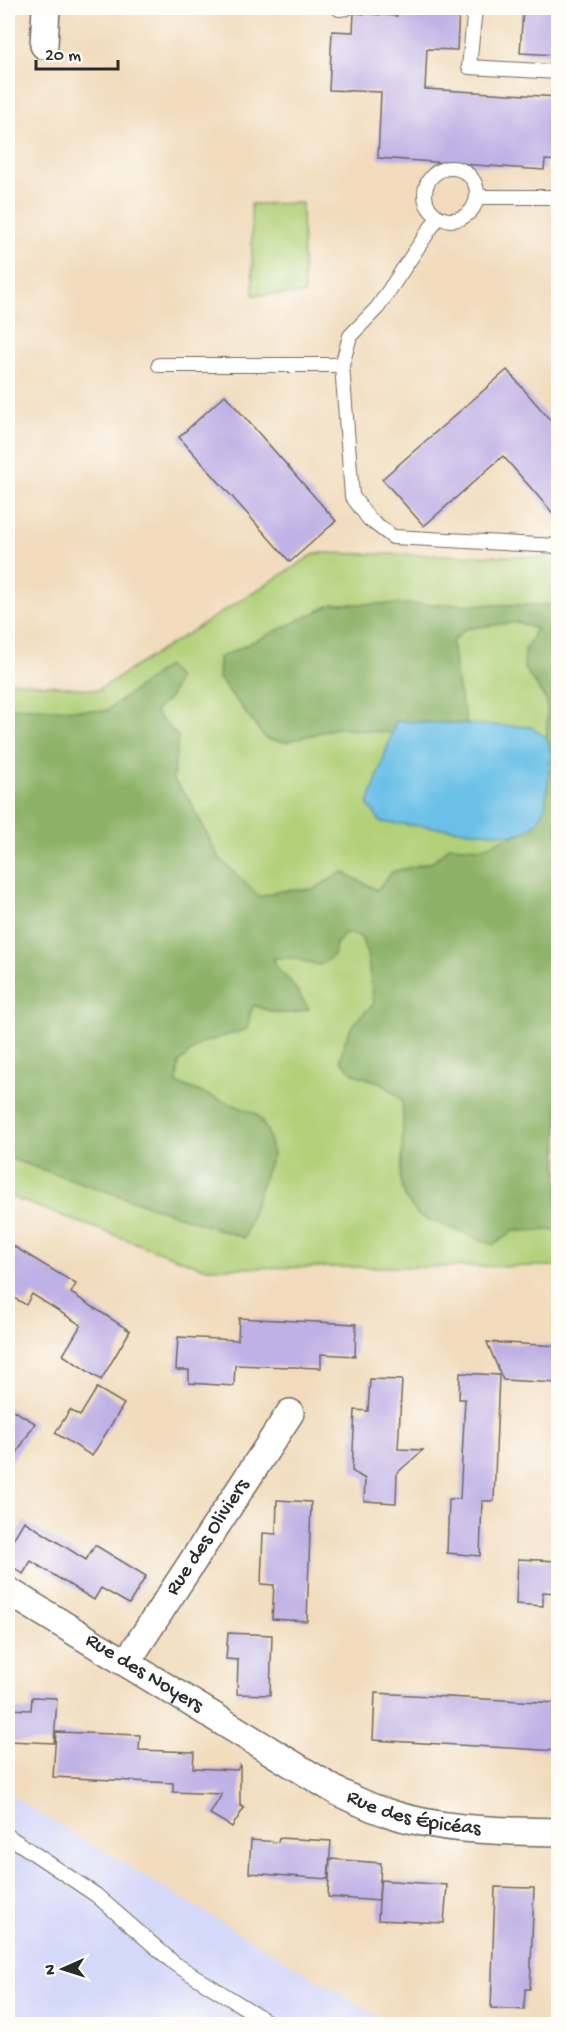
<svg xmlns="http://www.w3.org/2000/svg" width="566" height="2032" font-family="'Gochi Hand',sans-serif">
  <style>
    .built { fill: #d4d8f9 }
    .green { fill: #b1d078; stroke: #6e7e52; stroke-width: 1.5 }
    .forest { fill: #8cb268; stroke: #5c6e4a; stroke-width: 1.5 }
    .water { fill: #6ac0e7; stroke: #4a7689; stroke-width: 1.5 }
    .building { fill: #beb1e5 }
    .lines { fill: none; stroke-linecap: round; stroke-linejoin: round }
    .service-casing { stroke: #70695e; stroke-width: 16 }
    .minor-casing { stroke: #70695e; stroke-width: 30 }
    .service { stroke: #fff; stroke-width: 14 }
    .minor { stroke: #fff; stroke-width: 27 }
    .labels { text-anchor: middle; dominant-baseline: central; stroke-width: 6; stroke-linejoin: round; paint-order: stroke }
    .street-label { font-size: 21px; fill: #2b2b2b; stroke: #fdfcf7 }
  </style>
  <rect width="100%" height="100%" fill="#fdfcf7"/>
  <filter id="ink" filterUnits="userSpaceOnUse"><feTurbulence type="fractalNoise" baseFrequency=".0167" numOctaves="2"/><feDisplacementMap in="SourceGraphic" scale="12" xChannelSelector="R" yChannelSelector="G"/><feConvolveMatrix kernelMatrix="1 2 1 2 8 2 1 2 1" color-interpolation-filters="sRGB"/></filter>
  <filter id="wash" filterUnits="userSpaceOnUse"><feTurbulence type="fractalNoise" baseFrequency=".008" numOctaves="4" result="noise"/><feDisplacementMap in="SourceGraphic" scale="24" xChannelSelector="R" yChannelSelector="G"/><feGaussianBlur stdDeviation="1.35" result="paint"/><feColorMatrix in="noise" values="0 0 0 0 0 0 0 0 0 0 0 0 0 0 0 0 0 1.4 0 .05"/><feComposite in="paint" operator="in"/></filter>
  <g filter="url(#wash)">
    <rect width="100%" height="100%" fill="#f1dbbc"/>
    <!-- built -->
    <path class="built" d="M8 1794 391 2024H8Z"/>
    <!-- green -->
    <g class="green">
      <path d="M302 203 304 294 253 295 251 204Z"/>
      <path d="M316 553 558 557V1266L204 1268 8 1196V681L98 690Z"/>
    </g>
    <!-- forest -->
    <path class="forest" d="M333 604 558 605V1230L513 1231 494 1245 419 1216 405 1198 400 1178 402 1158 403 1115 402 1100 382 1083 354 1074 340 1059C347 1031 351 1023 374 1004L367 954 361 937 345 933 336 944 334 955 320 965 291 958H274L277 969 291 982 309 1009C287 1016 274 1014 254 1005L250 1014 248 1029 201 1043 179 1063 177 1083 257 1114 267 1130 273 1155 263 1180 244 1238 8 1158V707L106 711 167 666 178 678 170 697 155 712 178 736 173 780 189 799 219 858 260 897 277 891 314 889 343 872 377 890 392 872 432 862 450 846 481 848 526 831 551 753 547 738V701L524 668 525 650 536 629 517 622 465 629 452 642 458 688 467 724 396 721 392 733 336 728 286 742 266 739 218 677 219 658Z"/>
    <!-- water -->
    <path class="water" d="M396 721 531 727 547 738 551 753 545 808 537 823 526 831 512 835 381 822 368 805Z"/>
    <g id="blocks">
      <!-- building -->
      <g class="building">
        <path d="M397 8H459L457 50 427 49 425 89 558 97V161L545 160 544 170 378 158 381 92 329 90 332 31 353 32 354 13 397 16Z"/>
        <path d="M523 8H558V55L520 53Z"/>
        <path d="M507 370 558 429V519L503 456 424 526 382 479Z"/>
        <path d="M225 395 336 521 290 562 179 437Z"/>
        <path d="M8 1243 76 1284 71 1293 130 1331 101 1380 63 1355 81 1325 32 1294 26 1305 8 1294Z"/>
        <path d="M239 1318 356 1324 355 1356 321 1354V1368L235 1365 234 1386 189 1383V1370H176L178 1337 238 1340Z"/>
        <path d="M487 1342 558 1346V1383L503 1380Z"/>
        <path d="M460 1373 499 1375 494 1501H482L480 1556 447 1553 449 1499H460L465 1399H459Z"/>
        <path d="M370 1379 402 1380 398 1449 423 1450 397 1473 396 1503 364 1501 365 1479 352 1471 355 1410 368 1411Z"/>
        <path d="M97 1388 124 1404 92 1456 55 1433 70 1410 80 1416Z"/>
        <path d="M8 1407 35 1423 8 1468Z"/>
        <path d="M277 1500 311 1502 307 1621 272 1619 274 1585 261 1584 263 1533 276 1534Z"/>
        <path d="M24 1521 86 1560 95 1545 146 1576 129 1604 101 1588 94 1600 31 1561 23 1574 8 1563V1548Z"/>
        <path d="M518 1559 558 1561V1593L543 1592V1606L516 1604Z"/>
        <path d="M228 1633 272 1635 270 1695 237 1694 238 1660 226 1659Z"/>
        <path d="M375 1693 558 1703V1751L373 1740Z"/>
        <path d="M32 1697 57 1698 54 1743 8 1741V1709L31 1710Z"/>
        <path d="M56 1732 140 1735 139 1750 194 1752 193 1768 237 1770 240 1764V1805L244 1808 232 1827 210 1814 222 1794 173 1792V1783L53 1777Z"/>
        <path d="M279 1838 331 1841 328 1879 249 1873 251 1840 278 1842Z"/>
        <path d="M330 1859 381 1863 379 1901 328 1897Z"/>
        <path d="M380 1880 447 1885 444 1923 378 1920Z"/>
        <path d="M495 1887 534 1888 530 1989H525L524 2010 491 2008Z"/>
      </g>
    </g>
  </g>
  <g filter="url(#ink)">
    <use href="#blocks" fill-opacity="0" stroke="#70695e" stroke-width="1.5"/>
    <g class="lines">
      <defs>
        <g id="service">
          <path d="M475 8 469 67 558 72"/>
          <path d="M339 9 347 8"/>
          <circle cx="451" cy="194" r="26"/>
          <path d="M478 197H558"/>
          <path d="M438 217 378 307 350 336 342 365 352 496 369 519 393 537 558 546"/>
          <path d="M159 365H342"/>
          <path d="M8 1836 96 1895 175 1964 271 2024"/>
        </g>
        <g id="minor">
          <path d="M44 45 46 8"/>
          <path id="s1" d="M8 1591 338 1792C353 1799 369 1807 385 1812 441 1831 500 1831 558 1832"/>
          <path id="s2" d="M126 1663 290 1413"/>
        </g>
      </defs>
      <!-- service casing -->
      <use href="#service" class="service-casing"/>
      <!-- minor casing -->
      <use href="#minor" class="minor-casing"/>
      <!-- service -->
      <use href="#service" class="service"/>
      <!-- minor -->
      <use href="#minor" class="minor"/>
    </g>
  </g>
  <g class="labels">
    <!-- street labels -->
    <g class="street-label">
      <text stroke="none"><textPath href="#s2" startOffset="150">Rue des Oliviers</textPath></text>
      <text stroke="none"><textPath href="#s1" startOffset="159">Rue des Noyers</textPath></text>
      <text stroke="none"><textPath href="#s1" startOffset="466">Rue des Épicéas</textPath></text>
    </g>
  </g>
  <!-- margin -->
  <rect width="566" height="2032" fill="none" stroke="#fdfcf7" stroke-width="30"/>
  <!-- north arrow -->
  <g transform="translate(63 1969) rotate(267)" stroke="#fdfcf7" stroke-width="4.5" paint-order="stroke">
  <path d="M0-4.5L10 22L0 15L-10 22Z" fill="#2b2b2b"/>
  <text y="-9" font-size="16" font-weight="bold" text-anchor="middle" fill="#2b2b2b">N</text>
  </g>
  <!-- scale -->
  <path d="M36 60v9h82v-9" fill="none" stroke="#2b2b2b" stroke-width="3"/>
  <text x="45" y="60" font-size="18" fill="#2b2b2b" stroke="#fdfcf7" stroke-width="4.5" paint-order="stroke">20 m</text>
</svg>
